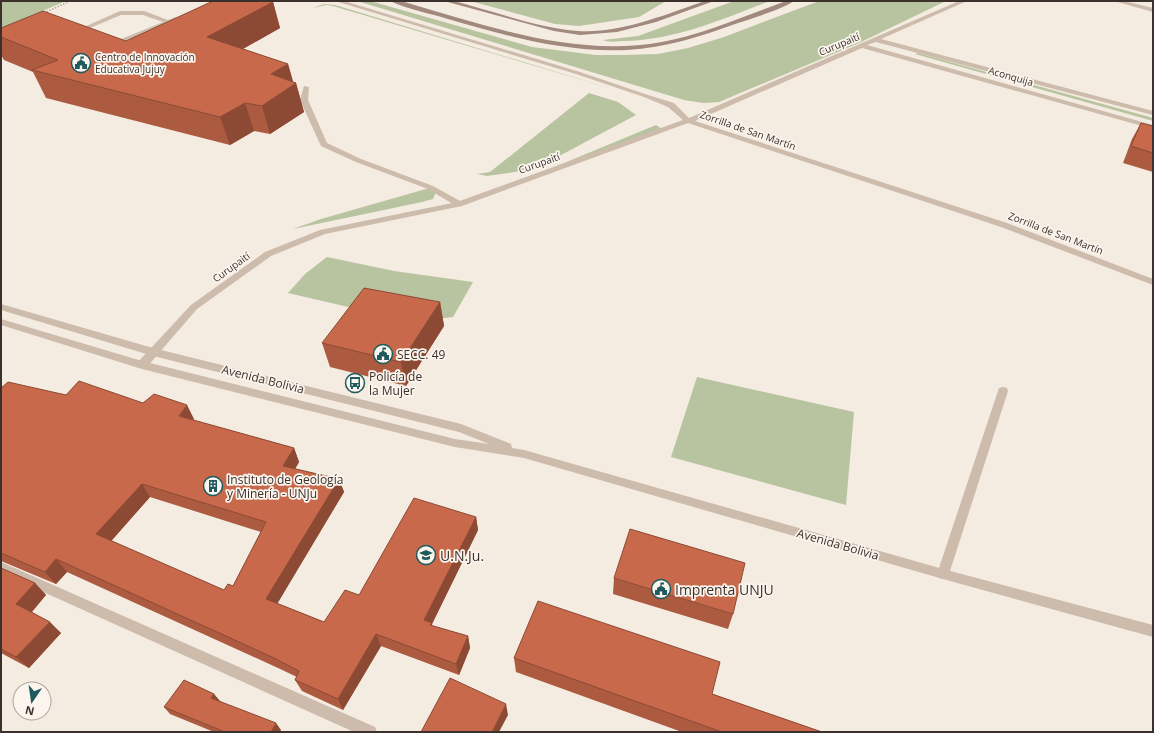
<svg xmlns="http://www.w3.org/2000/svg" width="1154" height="733" font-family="'Open Sans',sans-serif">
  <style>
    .green { fill: #b8c4a0 }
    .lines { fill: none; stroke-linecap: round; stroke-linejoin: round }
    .path { stroke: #b9a596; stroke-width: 1.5; stroke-dasharray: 1.5 1.5; stroke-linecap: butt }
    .service { fill: #cdbbac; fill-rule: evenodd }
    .minor { fill: #cdbbac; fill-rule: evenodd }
    .tertiary { fill: #cdbbac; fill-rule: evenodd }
    .secondary { fill: #a18a7d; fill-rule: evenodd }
    .wall { fill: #ac5a40; fill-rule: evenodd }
    .shaded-wall { fill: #8c4a34 }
    .building { fill: #c8694b; stroke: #8c4a34; fill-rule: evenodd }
    .labels { text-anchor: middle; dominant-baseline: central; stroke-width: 3.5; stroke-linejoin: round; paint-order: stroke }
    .far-street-label { font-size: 10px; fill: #3b302b; stroke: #fbf5ee }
    .far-poi-label { font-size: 10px; fill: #3b302b; stroke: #fbf5ee; text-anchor: start }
    .poi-label { font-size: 12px; fill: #3b302b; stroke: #fbf5ee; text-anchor: start }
    .street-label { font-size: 12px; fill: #3b302b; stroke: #fbf5ee }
    .near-poi-label { font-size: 14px; fill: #3b302b; stroke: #fbf5ee; text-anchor: start }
  </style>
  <rect width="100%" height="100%" fill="#f4ebe1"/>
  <!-- green -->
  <g class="green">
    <path d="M1 1H66L26 18 1 32Z"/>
    <path d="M357 1H370L532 47 596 55H625L658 54 688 48 724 37 819 1H946L859 43 719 102 704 103 684 100Z"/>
    <path d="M470 1H666L639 17 579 26 555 24Z"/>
    <path d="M734 1H770C723 19 678 39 627 41 619 41 609 43 603 40L638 36Z"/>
    <path d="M324 4 335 5 616 90 333 6 326 5 313 8Z"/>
    <path d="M918 53 1153 118V121L915 54Z"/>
    <path d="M589 93 618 102 636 115 535 169 487 176 477 174 490 172Z"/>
    <path d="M656 125 662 129 552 168Z"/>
    <path d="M433 187 436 192 433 199 422 202 293 229 321 219Z"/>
    <path d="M327 257 394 271 473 282 453 317 420 321 370 312 288 293 305 274Z"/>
    <path d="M697 377 854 412 846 505 671 457Z"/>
  </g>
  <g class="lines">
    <!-- path -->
    <path class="path" d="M44 13 70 1"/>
    <!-- service -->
    <g class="service">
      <path d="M120 11H144L168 20 176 17 179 19 111 47 109 46V44L163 22 143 15H121L78 33 73 32Z"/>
      <path d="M304 86 309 87 308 100 327 143 361 159 433 186 462 202V206H456L428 189 356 162 321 146 300 100Z"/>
      <path d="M1 562 375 727 377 732H354L1 573Z"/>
    </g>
    <!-- minor -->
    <g class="minor">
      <path d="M335 1H344L580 72 648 95 674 103 689 118 959 1H967L881 39 1153 111V115L876 42 867 45 1153 125V129L862 48 695 121 1007 223 1153 279V285L1001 227 688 123 462 206 325 234 271 256 197 309 146 368H138L137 365 138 362 191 305 265 252 320 230 457 202 683 120 668 107 644 97 576 74Z"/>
      <path d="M1114 1H1124L1153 8V12Z"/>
      <path d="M1003 387 1007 388 1008 391 949 574 947 578 943 579 939 578 937 574 999 388Z"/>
    </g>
    <!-- tertiary -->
    <path class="tertiary" d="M1 304 153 348 461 424 511 444 512 448 524 450 943 569 1153 625V637L943 579 524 458 455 447 142 369 1 325V319L142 361 455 439 489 444 459 432 153 356 1 310Z"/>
    <!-- secondary -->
    <g class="secondary">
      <path d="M391 1H401C485 25 573 58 662 42 704 34 745 16 786 1H794C785 8 751 19 738 23 702 36 665 48 627 50 566 53 506 36 448 19 436 15 399 7 391 1Z"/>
      <path d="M444 1H454C493 11 538 28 578 31 619 34 667 14 705 1H714L656 22 617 32 580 35 554 31Z"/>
    </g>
  </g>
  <!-- wall -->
  <g class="wall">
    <path d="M273 2 280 28 243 49 288 64 293 82 296 83 304 112 270 134 254 131 230 145 46 98 33 72 4 60 1 55V28L126 41Z"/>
    <path d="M1141 123 1153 126V172L1123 163 1132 139Z"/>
    <path d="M440 302 444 326 406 386 330 367 322 343Z"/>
    <path d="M1 388 66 395 194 419 193 420 294 448 299 462 295 469 339 479 344 492 277 603 324 622 359 595 476 517 478 530 432 624V626L468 636 470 648 459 675 381 646 343 710 302 691 295 680 297 677 278 668 67 572 56 584 1 561ZM150 497 261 532 233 586 224 590 111 541Z"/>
    <path d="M1 568 35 583 46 595 32 612 61 633 29 668 1 653Z"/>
    <path d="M614 578 733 614 728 629 613 594Z"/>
    <path d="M514 658 712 694 822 732H682L516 672Z"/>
    <path d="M214 694 219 701 281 730 279 732H214L170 714 164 707Z"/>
  </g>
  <!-- shaded-wall -->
  <g class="shaded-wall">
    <path d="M273 2 280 28 216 64 207 37Z"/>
    <path d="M288 64 294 85 296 83 304 112 270 134 262 106 271 74Z"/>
    <path d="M245 103 254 131 230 145 220 117Z"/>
    <path d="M440 302 444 326 406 386 401 362Z"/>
    <path d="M187 405 194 419 186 430 179 416Z"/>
    <path d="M294 448 299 462 289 479 283 466Z"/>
    <path d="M339 479 344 492 273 611 266 599Z"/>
    <path d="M142 484 150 497 106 547 96 534Z"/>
    <path d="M476 517 478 530 432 624 435 635 424 620Z"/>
    <path d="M56 559 67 572 56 584 45 572Z"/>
    <path d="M35 583 46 595 28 616 16 604Z"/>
    <path d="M50 622 61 633 29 668 16 657Z"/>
    <path d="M376 634 381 646 343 710 338 699Z"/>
    <path d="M468 636 470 648 459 675 456 664Z"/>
    <path d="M214 694 220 701 217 705 211 698Z"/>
    <path d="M506 704 508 715 499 732H492Z"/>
    <path d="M276 723 281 730 279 732H271Z"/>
  </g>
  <!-- building -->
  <g class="building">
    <path d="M213 1H270L273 2 207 37 288 64 271 74 296 83 262 106 245 103 220 117 32 70 58 60 1 37V28L43 11 126 41Z"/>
    <path d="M1141 123 1153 126V153L1131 146Z"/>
    <path d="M364 288 440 302 401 362 322 343Z"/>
    <path d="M79 381 143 403 154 394 187 405 179 416 294 448 283 466 339 479 266 599 324 622 345 590 359 595 414 498 476 517 424 620 432 623 430 625 468 636 456 664 376 634 338 699 295 680 299 671 272 657 56 559 45 572 1 553V388L8 382 66 395ZM142 484 266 522 233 586 228 584 224 590 96 534Z"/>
    <path d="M630 529 745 563 733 614 614 578Z"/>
    <path d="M1 568 35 583 16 604 50 622 16 657 1 649Z"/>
    <path d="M538 601 720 662 712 694 822 732H722L514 658Z"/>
    <path d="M450 678 506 704 492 732H421Z"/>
    <path d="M184 680 214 694 211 698 276 723 271 732H225L164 707Z"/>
  </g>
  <!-- icons -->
  <defs>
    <symbol id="civic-ring" viewBox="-11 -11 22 22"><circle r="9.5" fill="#fbf5ee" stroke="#1f5a5e" stroke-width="1.5"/><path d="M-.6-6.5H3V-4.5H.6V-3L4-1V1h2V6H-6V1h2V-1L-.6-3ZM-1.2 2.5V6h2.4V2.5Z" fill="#1f5a5e"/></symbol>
    <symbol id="bus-ring" viewBox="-11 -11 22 22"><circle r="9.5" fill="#fbf5ee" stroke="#1f5a5e" stroke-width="1.5"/><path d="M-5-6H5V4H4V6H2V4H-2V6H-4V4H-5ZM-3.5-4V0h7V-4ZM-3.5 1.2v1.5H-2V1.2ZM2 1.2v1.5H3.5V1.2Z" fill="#1f5a5e"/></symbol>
    <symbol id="building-ring" viewBox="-11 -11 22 22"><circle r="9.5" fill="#fbf5ee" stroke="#1f5a5e" stroke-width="1.5"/><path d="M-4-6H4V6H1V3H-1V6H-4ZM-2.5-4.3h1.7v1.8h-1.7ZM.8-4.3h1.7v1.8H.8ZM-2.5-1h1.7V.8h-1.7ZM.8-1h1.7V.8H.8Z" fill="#1f5a5e"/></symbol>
    <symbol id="university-ring" viewBox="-11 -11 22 22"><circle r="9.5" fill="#fbf5ee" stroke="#1f5a5e" stroke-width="1.5"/><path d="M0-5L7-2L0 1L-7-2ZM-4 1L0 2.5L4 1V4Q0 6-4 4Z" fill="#1f5a5e"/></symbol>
  </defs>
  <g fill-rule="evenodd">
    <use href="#civic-ring" x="70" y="52" width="22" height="22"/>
    <use href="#civic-ring" x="372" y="343" width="22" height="22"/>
    <use href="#bus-ring" x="344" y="372" width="22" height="22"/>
    <use href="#building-ring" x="202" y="475" width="22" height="22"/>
    <use href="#university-ring" x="415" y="544" width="22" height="22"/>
    <use href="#civic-ring" x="650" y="578" width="22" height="22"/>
  </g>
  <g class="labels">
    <!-- far-street labels -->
    <g class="far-street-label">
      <text transform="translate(839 44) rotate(-23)">Curupaití</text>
      <text transform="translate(1011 76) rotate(16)">Aconquija</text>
      <text transform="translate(748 130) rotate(19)">Zorrilla de San Martín</text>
      <text transform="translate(539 163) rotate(-20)">Curupaití</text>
      <text transform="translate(1056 233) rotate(21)">Zorrilla de San Martín</text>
      <text transform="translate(231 267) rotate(-36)">Curupaití</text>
    </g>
    <!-- far-poi labels -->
    <g class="far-poi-label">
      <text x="95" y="57">Centro de Innovación<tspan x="95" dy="12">Educativa Jujuy</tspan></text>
    </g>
    <!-- poi labels -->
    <g class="poi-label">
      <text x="397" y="354">SECC. 49</text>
      <text x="369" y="376">Policía de<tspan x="369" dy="14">la Mujer</tspan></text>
      <text x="227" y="479">Instituto de Geología<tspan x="227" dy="14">y Minería - UNJu</tspan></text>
    </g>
    <!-- street labels -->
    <g class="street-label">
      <text transform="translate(263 379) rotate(14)">Avenida Bolivia</text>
      <text transform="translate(838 544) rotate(16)">Avenida Bolivia</text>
    </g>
    <!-- near-poi labels -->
    <g class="near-poi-label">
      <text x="440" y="555">U.N.Ju.</text>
      <text x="675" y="589">Imprenta UNJU</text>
    </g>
  </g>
  <!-- border -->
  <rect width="1154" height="733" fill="none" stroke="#3b302b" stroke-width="4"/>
  <!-- north arrow -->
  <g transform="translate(32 701) rotate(193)"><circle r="19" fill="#fbf5ee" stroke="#aea6a0"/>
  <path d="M0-3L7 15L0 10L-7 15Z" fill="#1f5a5e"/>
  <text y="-6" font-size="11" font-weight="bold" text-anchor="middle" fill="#3b302b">N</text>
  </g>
</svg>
